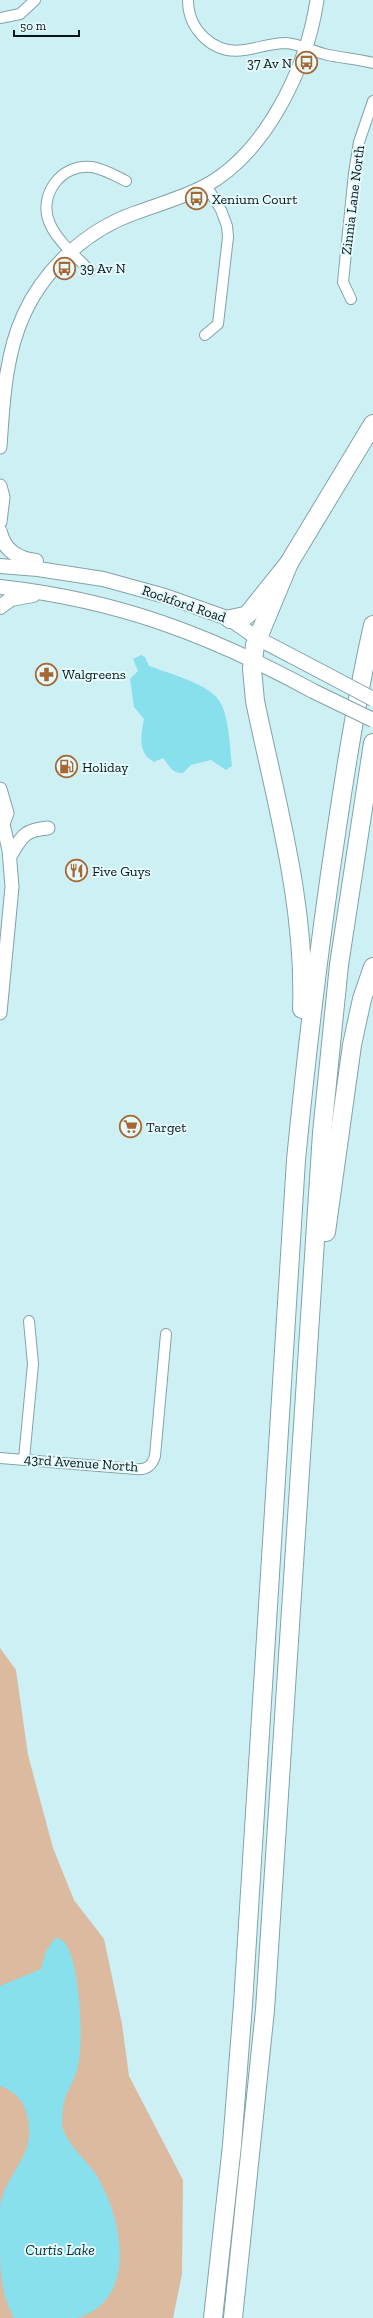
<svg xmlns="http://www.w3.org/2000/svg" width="373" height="2318" font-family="'Zilla Slab',serif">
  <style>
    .green { fill: #dcbaa0 }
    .water { fill: #87e0ec }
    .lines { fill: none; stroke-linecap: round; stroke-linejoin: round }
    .minor-casing { stroke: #81a3a7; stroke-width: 12 }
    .tertiary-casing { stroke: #81a3a7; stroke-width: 15 }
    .secondary-casing { stroke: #81a3a7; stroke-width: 16 }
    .motorway-casing { stroke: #81a3a7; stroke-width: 20 }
    .minor { stroke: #fff; stroke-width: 10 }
    .tertiary { stroke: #fff; stroke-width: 13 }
    .secondary { stroke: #fff; stroke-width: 14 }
    .motorway { stroke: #fff; stroke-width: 18 }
    .secondary-bridge-casing { stroke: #81a3a7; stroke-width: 16; stroke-linecap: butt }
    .secondary-bridge { stroke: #fff; stroke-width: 14 }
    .labels { text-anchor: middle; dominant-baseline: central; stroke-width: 4; stroke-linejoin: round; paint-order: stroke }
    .poi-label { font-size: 14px; fill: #081517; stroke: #e5fafd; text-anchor: start }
    .street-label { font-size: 14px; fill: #081517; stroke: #e5fafd }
    .water-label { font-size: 15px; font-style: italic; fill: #033036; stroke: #e5fafd }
  </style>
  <rect width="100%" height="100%" fill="#cdf0f5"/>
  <!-- green -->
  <path class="green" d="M0 1648 16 1670 28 1755 53 1848 74 1900 104 1939 122 2024 129 2076 183 2180 182 2274 173 2318H0Z"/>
  <!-- water -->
  <g class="water">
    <path d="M141 655 145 657 149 666C168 673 210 684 220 702 229 716 230 749 232 766L226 770 211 760 191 765 183 773C172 774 169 765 163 758L154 762C137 753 141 735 144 719L134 707 130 679 138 671 133 659Z"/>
    <path d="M56 1937C58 1939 62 1940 64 1942 80 1959 84 2042 78 2066 76 2078 67 2090 64 2102 62 2109 63 2117 62 2123 62 2139 86 2160 95 2173 121 2213 141 2300 77 2318 63 2318 30 2318 14 2318 0 2292 0 2268 0 2239 0 2229 0 2218 0 2208 4 2172 38 2158 27 2115 23 2099 15 2092 0 2086V1986L41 1969 46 1951Z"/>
  </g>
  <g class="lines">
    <defs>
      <g id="minor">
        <path d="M188 0C188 29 213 55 244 50 259 48 271 43 286 43 300 44 314 52 328 55 343 58 358 59 373 63"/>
        <path d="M0 18 20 14 35 0"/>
        <path d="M90 271C77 257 58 242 50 224 37 196 61 163 92 167 104 169 116 176 126 181"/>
        <path d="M351 299 343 282 354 173 359 142 373 101"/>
        <path d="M205 335 218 324 228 237 227 226 221 210 206 185"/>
        <path d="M0 1458 136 1469C147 1470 152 1466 155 1456L166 1334"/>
        <path d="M24 1459 33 1364 29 1321"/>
      </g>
      <g id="tertiary">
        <path d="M0 447C3 403 5 355 24 314 45 268 87 230 135 213 159 204 182 198 205 186 267 152 307 67 317 0"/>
        <path d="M0 486 3 497 0 522"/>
        <path d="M0 789 7 813 3 824 9 850 12 887 0 1013"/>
        <path d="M10 856C22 836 24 830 48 828"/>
      </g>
      <g id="secondary">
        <path d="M0 532C4 550 18 559 36 561"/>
        <path d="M0 566 38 569 103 579 165 596 230 619 257 638 322 672"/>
        <path d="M0 587C118 600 210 635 313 691"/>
        <path d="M0 607 11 599 33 595"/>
      </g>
      <g id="motorway">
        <path d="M289 563 255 645 252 669 255 701C276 802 306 905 302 1009"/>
        <path d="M230 619 245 616 249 613 289 563 373 424"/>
        <path d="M326 1232 352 1045 362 999 373 967"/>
        <path d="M213 2318 232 2145 243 2004 296 1160C307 1048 320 938 337 827 347 759 358 692 373 625"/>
        <path d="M233 2318 265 2010 322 1133 339 965 373 743"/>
      </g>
    </defs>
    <!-- minor casing -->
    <use href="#minor" class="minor-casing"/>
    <!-- tertiary casing -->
    <use href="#tertiary" class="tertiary-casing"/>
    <!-- secondary casing -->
    <use href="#secondary" class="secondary-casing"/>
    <!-- motorway casing -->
    <use href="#motorway" class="motorway-casing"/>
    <!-- minor -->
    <use href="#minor" class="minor"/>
    <!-- tertiary -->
    <use href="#tertiary" class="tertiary"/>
    <!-- secondary -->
    <use href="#secondary" class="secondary"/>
    <!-- motorway -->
    <use href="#motorway" class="motorway"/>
    <defs>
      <g id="secondary-bridge">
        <path d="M322 672 373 699"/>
        <path d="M313 691 373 720"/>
      </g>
    </defs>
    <!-- secondary-bridge casing -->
    <use href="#secondary-bridge" class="secondary-bridge-casing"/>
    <!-- secondary-bridge -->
    <use href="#secondary-bridge" class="secondary-bridge"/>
  </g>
  <!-- icons -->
  <defs>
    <symbol id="bus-ring" viewBox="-11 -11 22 22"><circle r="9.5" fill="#e5fafd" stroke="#a76730" stroke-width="1.5"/><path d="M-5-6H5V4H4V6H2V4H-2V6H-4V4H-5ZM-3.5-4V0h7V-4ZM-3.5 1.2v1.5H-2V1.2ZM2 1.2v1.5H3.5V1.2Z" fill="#a76730"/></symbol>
    <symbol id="pharmacy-ring" viewBox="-11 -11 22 22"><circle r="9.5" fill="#e5fafd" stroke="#a76730" stroke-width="1.5"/><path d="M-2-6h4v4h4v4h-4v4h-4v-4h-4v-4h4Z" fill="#a76730"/></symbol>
    <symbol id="fuel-ring" viewBox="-11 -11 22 22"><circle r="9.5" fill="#e5fafd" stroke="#a76730" stroke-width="1.5"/><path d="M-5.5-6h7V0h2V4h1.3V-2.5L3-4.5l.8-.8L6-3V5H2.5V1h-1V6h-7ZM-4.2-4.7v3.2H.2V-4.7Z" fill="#a76730"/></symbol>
    <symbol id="restaurant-ring" viewBox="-11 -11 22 22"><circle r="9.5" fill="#e5fafd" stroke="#a76730" stroke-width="1.5"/><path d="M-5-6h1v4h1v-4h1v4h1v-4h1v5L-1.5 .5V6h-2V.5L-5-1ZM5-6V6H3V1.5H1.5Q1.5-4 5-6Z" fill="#a76730"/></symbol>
    <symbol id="supermarket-ring" viewBox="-11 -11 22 22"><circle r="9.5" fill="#e5fafd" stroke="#a76730" stroke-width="1.5"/><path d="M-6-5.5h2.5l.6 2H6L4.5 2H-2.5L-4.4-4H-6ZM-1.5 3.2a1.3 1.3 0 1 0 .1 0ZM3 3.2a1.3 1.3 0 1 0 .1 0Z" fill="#a76730"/></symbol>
  </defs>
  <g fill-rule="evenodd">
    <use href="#bus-ring" x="294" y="50" width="25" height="25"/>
    <use href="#bus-ring" x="184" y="186" width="25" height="25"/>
    <use href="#bus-ring" x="52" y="256" width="25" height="25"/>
    <use href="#pharmacy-ring" x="34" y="662" width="25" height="25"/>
    <use href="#fuel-ring" x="54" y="754" width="25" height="25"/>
    <use href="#restaurant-ring" x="64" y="858" width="25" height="25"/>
    <use href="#supermarket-ring" x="118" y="1114" width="25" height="25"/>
  </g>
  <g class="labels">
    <!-- poi labels -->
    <g class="poi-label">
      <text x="292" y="63" text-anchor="end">37 Av N</text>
      <text x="212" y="199">Xenium Court</text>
      <text x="80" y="268">39 Av N</text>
      <text x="62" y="674">Walgreens</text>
      <text x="82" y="767">Holiday</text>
      <text x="92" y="871">Five Guys</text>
      <text x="146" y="1127">Target</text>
    </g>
    <!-- street labels -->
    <g class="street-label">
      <text transform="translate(353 200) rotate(-83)">Zinnia Lane North</text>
      <text transform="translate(184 604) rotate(19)">Rockford Road</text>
      <text transform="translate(81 1463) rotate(4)">43rd Avenue North</text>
    </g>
    <!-- water labels -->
    <g class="water-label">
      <text x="60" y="2250">Curtis Lake</text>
    </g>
  </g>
  <!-- scale -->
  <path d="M14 30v6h65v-6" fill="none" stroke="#081517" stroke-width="2"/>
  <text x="20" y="30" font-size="12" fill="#081517" stroke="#e5fafd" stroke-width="3" paint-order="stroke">50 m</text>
</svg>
